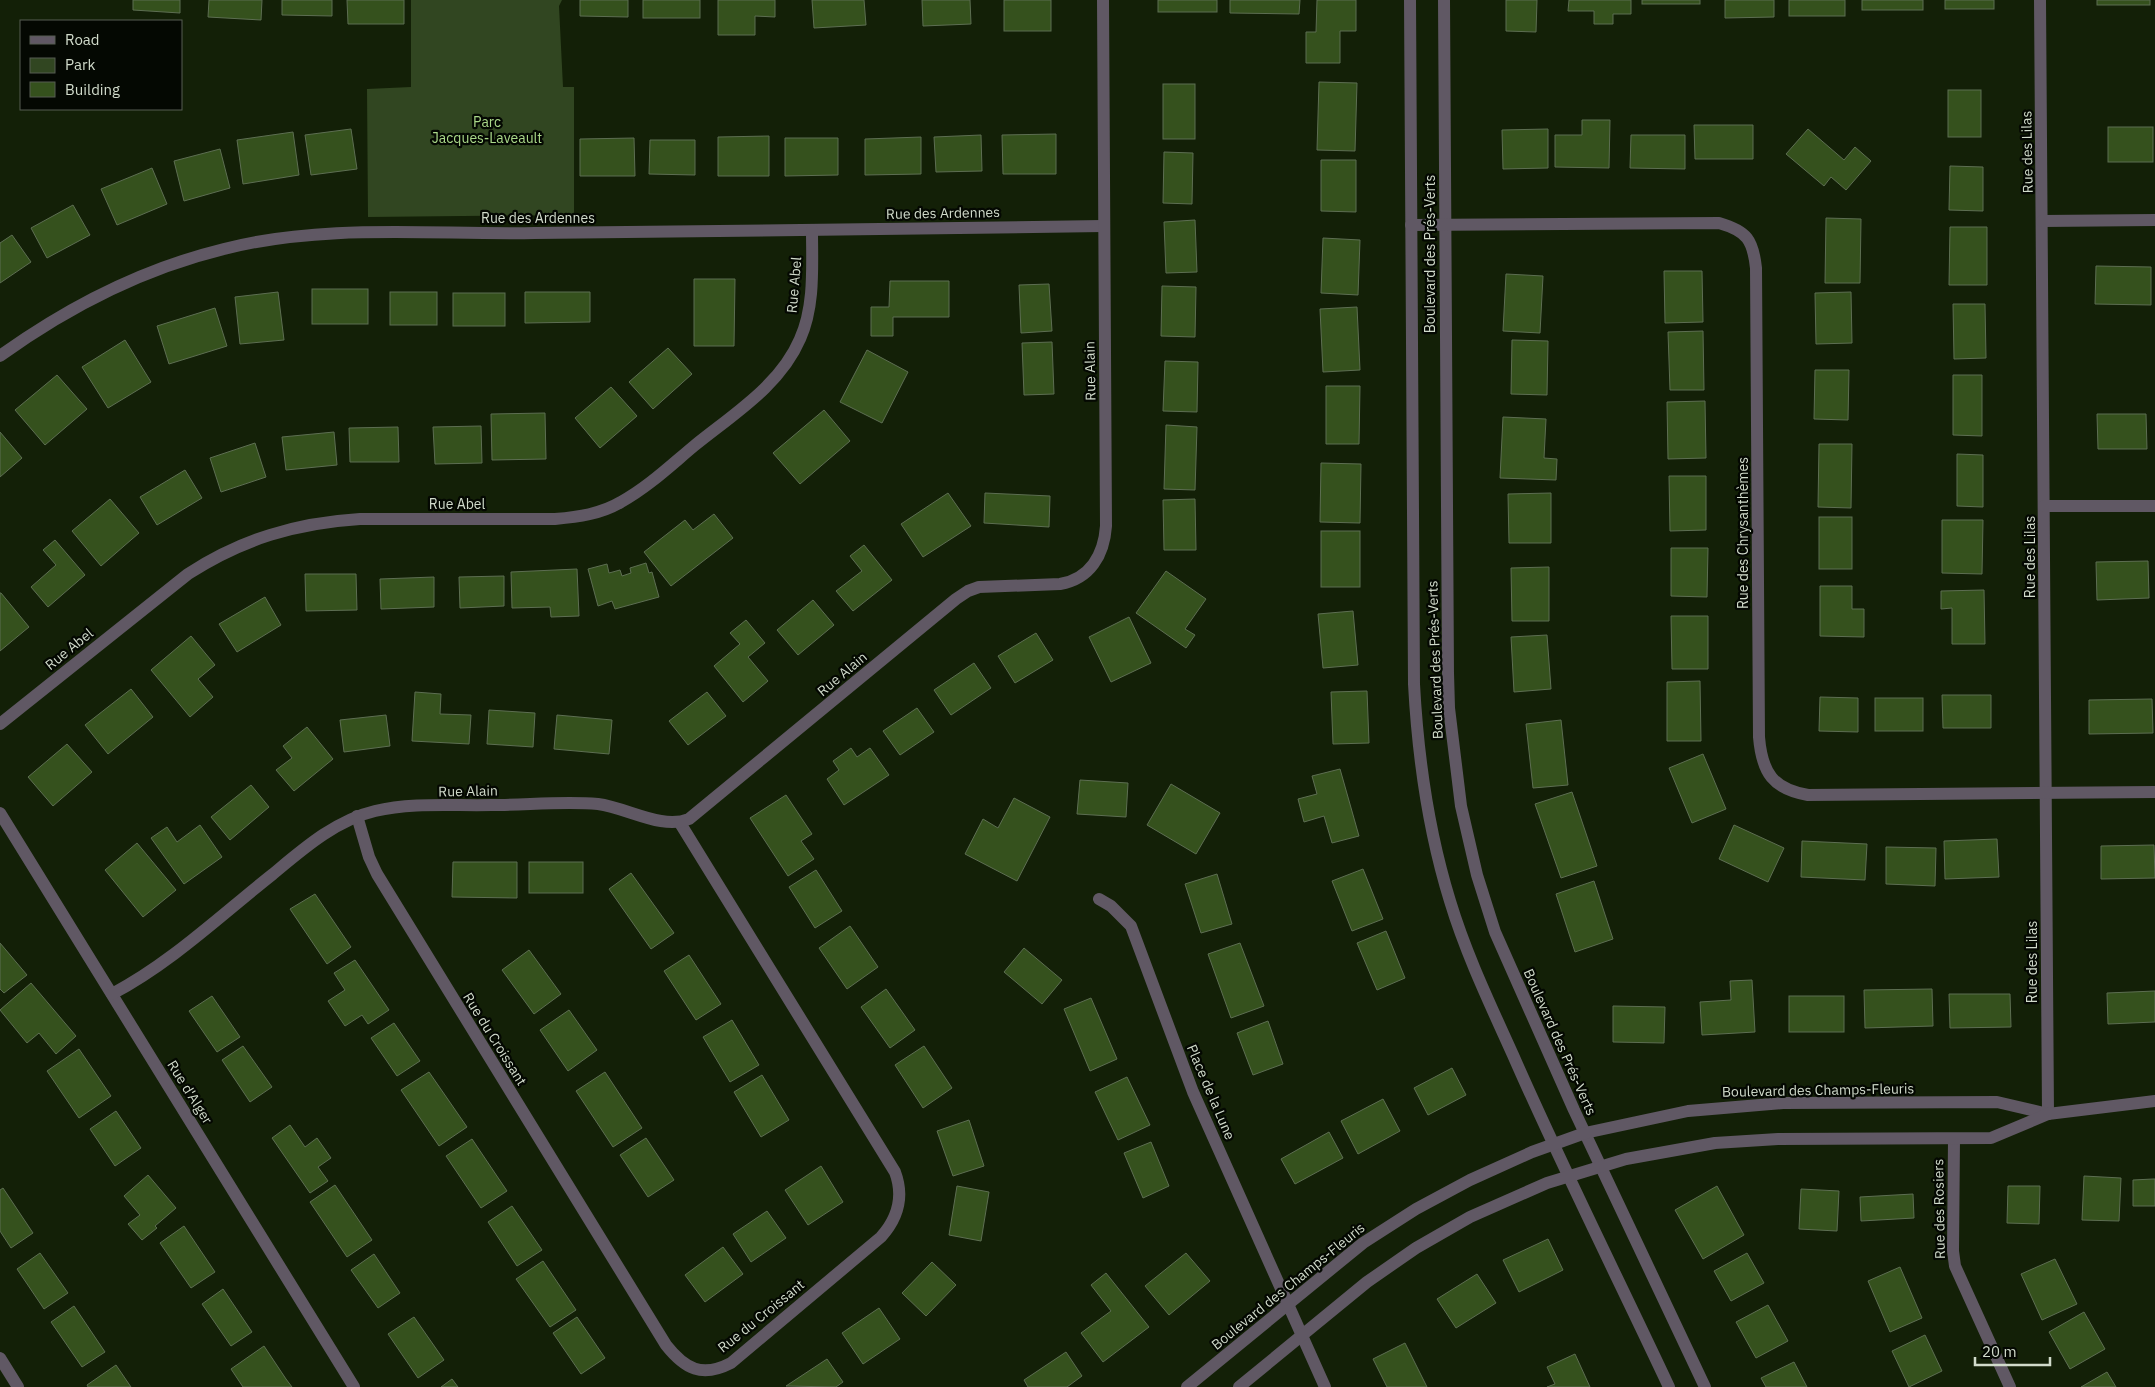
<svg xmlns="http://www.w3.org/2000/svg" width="2155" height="1387" font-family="'IBM Plex Sans',sans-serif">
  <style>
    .green { fill: #314621 }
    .building { fill: #35511d; stroke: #5d6e52 }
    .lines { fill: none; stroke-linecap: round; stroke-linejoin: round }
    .street { stroke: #605864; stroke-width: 12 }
    .labels { text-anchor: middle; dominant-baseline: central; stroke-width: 4.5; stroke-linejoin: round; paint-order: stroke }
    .park-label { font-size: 14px; fill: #abd98a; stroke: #040802 }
    .street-label { font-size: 14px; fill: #d1dbcb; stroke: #040802 }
  </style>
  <rect width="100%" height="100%" fill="#132007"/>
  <!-- green -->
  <path class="green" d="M411 0H562L559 6 563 87H574V215L368 217 367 89 411 87Z"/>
  <!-- building -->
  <g class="building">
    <path d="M133 0H180V13L133 10Z"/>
    <path d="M209 0H262L261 20 208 17Z"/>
    <path d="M282 0H332V16L282 15Z"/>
    <path d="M347 0H404V24H348Z"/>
    <path d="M580 0H628V17L580 16Z"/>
    <rect x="643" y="0" width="57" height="18"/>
    <path d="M718 0H775V17L755 16V35H718Z"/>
    <path d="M812 0H864L866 25 814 28Z"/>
    <path d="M922 0H970L971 24 923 26Z"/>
    <rect x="1004" y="0" width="47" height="31"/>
    <rect x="1158" y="0" width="59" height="12"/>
    <path d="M1230 0H1300L1299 14 1230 13Z"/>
    <path d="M1317 0H1356V31H1340V63H1306V32H1316Z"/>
    <path d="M1506 0H1537L1536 32 1506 31Z"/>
    <path d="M1569 0H1631V14H1613V24H1594V11H1568Z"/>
    <rect x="1642" y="0" width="58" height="4"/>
    <path d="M1725 0H1774V17L1725 18Z"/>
    <rect x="1789" y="0" width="56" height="16"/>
    <rect x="1862" y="0" width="61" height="10"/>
    <rect x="1945" y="0" width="49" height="9"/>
    <rect x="2097" y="0" width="53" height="5"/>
    <path d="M1319 82 1357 83 1355 151 1317 150Z"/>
    <rect x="1163" y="84" width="32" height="55"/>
    <rect x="1948" y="90" width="33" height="47"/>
    <path d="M1582 120H1610L1609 168 1555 167V135H1582Z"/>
    <path d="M1694 125H1753V159H1695Z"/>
    <rect x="2108" y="127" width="45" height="35"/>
    <path d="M351 129 357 169 311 175 305 135Z"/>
    <path d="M1548 129V168L1503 169 1502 130Z"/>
    <path d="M1808 129 1844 160 1855 147 1871 161 1846 190 1831 177 1824 186 1786 154Z"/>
    <path d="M293 132 299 175 243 184 237 140Z"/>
    <path d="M1056 134V174H1003L1002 135Z"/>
    <path d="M981 135 982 171 936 172 934 137Z"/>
    <path d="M1631 135H1685V169L1630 168Z"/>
    <path d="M769 136V176H718V137Z"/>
    <path d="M921 137V174L865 175V139Z"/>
    <path d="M634 138 635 176H580V139Z"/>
    <path d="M785 138H838V175L785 176Z"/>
    <path d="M650 140H695V175L649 174Z"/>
    <path d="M220 149 230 188 184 201 174 161Z"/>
    <path d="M1164 152 1193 153 1192 204 1163 203Z"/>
    <path d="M1321 160H1356V212L1321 211Z"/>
    <path d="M1950 166 1983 167V211L1949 210Z"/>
    <path d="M152 168 167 204 117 225 101 189Z"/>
    <path d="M73 205 90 235 47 258 31 228Z"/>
    <path d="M1826 218 1861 219 1860 283H1825Z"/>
    <path d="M1195 220 1197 272 1166 273 1164 222Z"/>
    <path d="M1950 227H1987V285H1949Z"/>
    <path d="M12 235 31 262 0 283V243Z"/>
    <path d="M1323 238 1360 240 1358 295 1321 293Z"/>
    <path d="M2096 266 2151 267V305L2095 304Z"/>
    <path d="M1664 271H1702L1703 322 1665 323Z"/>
    <path d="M1506 274 1543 276 1540 333 1503 331Z"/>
    <path d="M694 279H735L734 346H694Z"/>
    <path d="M890 281H949V317H893V336H871V307H889Z"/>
    <path d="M1049 284 1052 331 1021 333 1019 285Z"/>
    <path d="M1162 286 1196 287 1195 337 1161 336Z"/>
    <rect x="312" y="289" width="56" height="35"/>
    <path d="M278 292 284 340 240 344 235 297Z"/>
    <rect x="390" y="292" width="47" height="33"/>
    <path d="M525 292H590V322L525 323Z"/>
    <path d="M1851 292 1852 343 1816 344 1815 293Z"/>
    <rect x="453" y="293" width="52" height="33"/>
    <path d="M1953 304H1985L1986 358 1954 359Z"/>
    <path d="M1357 307 1360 370 1323 372 1320 309Z"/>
    <path d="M215 308 227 346 169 364 157 326Z"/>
    <path d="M1703 331 1704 390H1670L1668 332Z"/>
    <path d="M125 340 151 382 108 408 82 367Z"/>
    <path d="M1512 340 1548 341 1547 395 1511 394Z"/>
    <path d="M1052 342 1054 394 1024 395 1022 343Z"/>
    <path d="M668 348 692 374 653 409 629 382Z"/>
    <path d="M867 350 908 372 882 423 840 402Z"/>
    <path d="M1165 361 1198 362 1197 412 1163 411Z"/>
    <path d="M1815 370H1849L1848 420 1814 419Z"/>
    <path d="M57 375 87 409 45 445 15 410Z"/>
    <path d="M1953 375H1982V436L1953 435Z"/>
    <path d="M1326 386H1360L1359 444H1326Z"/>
    <path d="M611 387 637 416 600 448 575 418Z"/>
    <path d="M1705 401 1706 458 1668 459 1667 402Z"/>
    <path d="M824 410 850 441 800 484 773 453Z"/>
    <path d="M545 413 546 459 492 460 491 414Z"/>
    <path d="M2097 414H2146L2147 449H2098Z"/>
    <path d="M1503 417 1546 419 1544 458 1557 459 1556 480 1500 478Z"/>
    <path d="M1166 425 1197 427 1195 490 1164 489Z"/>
    <path d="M481 426 482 463 435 464 433 427Z"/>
    <path d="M398 427 399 462H350L349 428Z"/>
    <path d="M0 432 22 458 0 477Z"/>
    <path d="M334 432 337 465 286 470 282 437Z"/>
    <path d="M255 443 266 477 221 492 210 458Z"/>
    <path d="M1819 444H1852L1851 508 1818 507Z"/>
    <path d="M1957 454 1983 455V507L1957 506Z"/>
    <path d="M1321 463 1361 464 1360 523 1320 522Z"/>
    <path d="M185 470 202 498 157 525 140 497Z"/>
    <path d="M1669 476H1706V530L1670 531Z"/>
    <path d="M948 493 971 526 923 557 901 524Z"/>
    <path d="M985 493 1050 496 1049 527 984 523Z"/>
    <path d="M1551 493V543H1509L1508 494Z"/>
    <path d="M110 499 139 533 101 566 72 531Z"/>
    <path d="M1195 499 1196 550H1164L1163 500Z"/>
    <path d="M714 514 733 538 671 586 644 552 685 520 693 530Z"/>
    <rect x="1819" y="517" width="33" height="52"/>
    <path d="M1942 520H1983L1982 574 1942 573Z"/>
    <rect x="1321" y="531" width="39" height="56"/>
    <path d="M55 540 85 575 48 607 31 587 56 565 43 550Z"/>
    <path d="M864 545 892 580 853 611 836 591 862 571 850 556Z"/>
    <path d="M1671 548H1708L1707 597 1671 596Z"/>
    <path d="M2148 561 2149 598 2097 600 2096 562Z"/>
    <path d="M646 563 649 573 652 572 659 597 615 609 612 601 598 606 588 569 607 564 609 573 620 570 622 576 631 573 630 568Z"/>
    <path d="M1549 567V621H1512L1511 568Z"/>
    <path d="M577 569 579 616 551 617 550 607 512 608 511 572Z"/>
    <path d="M1166 571 1206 599 1185 629 1195 635 1186 648 1136 613Z"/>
    <path d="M305 574H356L357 610 306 611Z"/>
    <path d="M504 576V606L460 608 459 577Z"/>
    <path d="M434 577V607L381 609 380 579Z"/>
    <path d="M1820 586H1852V609H1864V637L1820 636Z"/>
    <path d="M1984 590 1985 644H1952V608L1941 609V591Z"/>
    <path d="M1 593 29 627 0 651V593Z"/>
    <path d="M265 597 281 625 237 652 219 624Z"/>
    <path d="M813 600 834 625 798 655 777 630Z"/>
    <path d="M1353 611 1358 665 1323 668 1318 614Z"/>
    <path d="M1671 616H1708V669H1672Z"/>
    <path d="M1129 617 1151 663 1111 682 1089 637Z"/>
    <path d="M746 620 765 643 748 657 768 681 743 702 714 666 740 644 730 633Z"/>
    <path d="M1036 633 1053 660 1015 683 998 656Z"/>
    <path d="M1547 635 1551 689 1514 692 1511 637Z"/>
    <path d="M191 636 215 665 198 679 213 697 190 717 151 670Z"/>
    <path d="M974 663 991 688 951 715 934 690Z"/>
    <path d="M1700 681 1701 741H1667V682Z"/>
    <path d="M131 689 153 717 108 754 85 725Z"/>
    <path d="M1367 691 1369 743 1333 744 1331 692Z"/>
    <path d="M415 692 441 694 440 714 471 715 469 744 412 741Z"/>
    <path d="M707 692 726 716 688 745 669 721Z"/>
    <path d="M1942 695H1991V728H1943Z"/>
    <path d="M1820 697 1858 698V732L1819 731Z"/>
    <rect x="1875" y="698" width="48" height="33"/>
    <path d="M2152 699 2153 733 2089 734V700Z"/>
    <path d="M917 708 934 732 900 755 883 731Z"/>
    <path d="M489 710 535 713 533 747 487 744Z"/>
    <path d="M386 715 390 746 344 752 340 720Z"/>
    <path d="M557 715 612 720 609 754 554 749Z"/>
    <path d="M1561 720 1568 785 1533 788 1526 724Z"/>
    <path d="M307 727 333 759 294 791 276 770 292 758 283 746Z"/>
    <path d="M67 744 92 772 53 806 28 777Z"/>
    <path d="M851 748 857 757 870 748 889 775 844 805 827 779 839 770 833 761Z"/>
    <path d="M1703 754 1726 809 1692 823 1669 768Z"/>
    <path d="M1340 769 1359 836 1332 843 1324 816 1304 822 1298 799 1317 794 1312 776Z"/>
    <path d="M1080 780 1128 783 1126 817 1077 814Z"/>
    <path d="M1171 784 1220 813 1196 854 1147 825Z"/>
    <path d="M251 785 269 807 230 840 211 817Z"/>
    <path d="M1572 792 1597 866 1561 878 1535 804Z"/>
    <path d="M786 795 812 834 801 841 814 859 788 876 750 818Z"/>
    <path d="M1014 798 1050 817 1017 881 965 854 983 819 998 828Z"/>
    <path d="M200 825 222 857 184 884 151 838 167 827 177 842Z"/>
    <path d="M1734 825 1784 848 1768 882 1719 859Z"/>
    <path d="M1997 839 1999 877 1945 879 1944 841Z"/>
    <path d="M1802 841 1867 844 1865 880 1801 877Z"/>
    <path d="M137 843 176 890 143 917 105 870Z"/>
    <path d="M2154 845 2155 878 2101 879V846Z"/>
    <path d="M1886 847 1936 848 1935 886 1886 884Z"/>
    <path d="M453 862H517V898L452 897Z"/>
    <rect x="529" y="862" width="54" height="31"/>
    <path d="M1363 869 1383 919 1352 931 1332 881Z"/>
    <path d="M816 870 842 911 815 928 789 887Z"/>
    <path d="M631 873 674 933 651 949 609 889Z"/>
    <path d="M1217 874 1232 924 1201 933 1185 884Z"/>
    <path d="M1594 881 1613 939 1575 952 1556 894Z"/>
    <path d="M315 894 351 947 327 964 290 909Z"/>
    <path d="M850 926 878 967 847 989 819 948Z"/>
    <path d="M1386 931 1405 978 1377 990 1357 943Z"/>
    <path d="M0 943 27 975 4 993 0 989Z"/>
    <path d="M1240 943 1264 1006 1231 1018 1208 954Z"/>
    <path d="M1024 948 1062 980 1042 1004 1004 972Z"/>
    <path d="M529 950 561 994 534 1014 502 970Z"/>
    <path d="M689 955 721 1004 696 1020 664 971Z"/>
    <path d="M355 960 389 1010 368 1024 362 1015 345 1026 328 1001 345 990 334 973Z"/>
    <path d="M1752 980 1755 1032 1702 1035 1700 1002 1731 1000 1730 981Z"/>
    <path d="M31 983 76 1036 56 1054 39 1033 27 1043 0 1010Z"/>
    <path d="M886 989 915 1030 890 1048 861 1007Z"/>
    <path d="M1932 989 1933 1026 1865 1028 1864 990Z"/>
    <path d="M2155 991V1022L2108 1024 2107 993Z"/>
    <path d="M1949 994H2010L2011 1027 1950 1028Z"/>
    <path d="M212 996 240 1037 217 1052 189 1011Z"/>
    <rect x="1789" y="996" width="55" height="36"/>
    <path d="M1091 998 1117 1059 1090 1071 1064 1009Z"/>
    <path d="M1613 1006 1665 1007 1664 1043 1613 1042Z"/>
    <path d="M569 1010 597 1050 568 1071 540 1030Z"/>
    <path d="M732 1020 759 1065 730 1082 703 1037Z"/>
    <path d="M1268 1021 1283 1064 1253 1075 1237 1033Z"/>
    <path d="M394 1023 420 1061 397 1076 371 1038Z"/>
    <path d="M243 1046 272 1087 250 1102 222 1060Z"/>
    <path d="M924 1046 952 1088 923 1108 895 1065Z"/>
    <path d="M79 1049 111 1096 79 1118 47 1071Z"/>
    <path d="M1452 1068 1466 1095 1428 1115 1414 1088Z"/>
    <path d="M429 1072 467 1127 439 1146 401 1090Z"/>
    <path d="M605 1072 642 1128 613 1147 576 1091Z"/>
    <path d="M762 1075 789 1120 761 1137 734 1092Z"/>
    <path d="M1127 1077 1150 1125 1118 1140 1095 1092Z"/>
    <path d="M1383 1099 1400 1131 1358 1154 1341 1121Z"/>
    <path d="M116 1111 141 1148 115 1166 90 1129Z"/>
    <path d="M969 1120 984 1166 953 1176 937 1131Z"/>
    <path d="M290 1125 305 1147 317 1138 331 1158 318 1167 328 1181 310 1193 272 1138Z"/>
    <path d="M1329 1132 1343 1158 1295 1184 1281 1159Z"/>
    <path d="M646 1138 674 1180 648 1197 620 1155Z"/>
    <path d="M472 1139 507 1191 481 1208 446 1156Z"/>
    <path d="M1151 1142 1169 1186 1143 1198 1124 1153Z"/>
    <path d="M821 1166 843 1202 808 1225 785 1190Z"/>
    <path d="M148 1175 176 1208 155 1226 157 1228 142 1240 128 1224 140 1215 124 1196Z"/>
    <path d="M2084 1176 2121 1178 2119 1221 2082 1220Z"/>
    <path d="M2153 1179H2155V1206H2133V1180Z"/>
    <path d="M335 1185 372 1240 347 1257 310 1202Z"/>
    <path d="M957 1186 989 1192 981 1241 949 1235Z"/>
    <path d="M1717 1186 1744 1235 1703 1259 1675 1210Z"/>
    <path d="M2008 1186H2040L2039 1224 2007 1223Z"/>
    <path d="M3 1188 33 1233 11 1248 0 1231V1190Z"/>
    <path d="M1801 1189 1839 1191 1837 1231 1799 1229Z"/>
    <path d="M1913 1194 1914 1218 1861 1221 1860 1197Z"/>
    <path d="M512 1206 542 1250 517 1266 488 1222Z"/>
    <path d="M767 1211 786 1238 751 1262 733 1234Z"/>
    <path d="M184 1226 215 1272 191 1288 160 1243Z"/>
    <path d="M1548 1239 1563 1270 1519 1292 1503 1260Z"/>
    <path d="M723 1247 743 1274 705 1302 685 1275Z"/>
    <path d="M40 1253 68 1293 44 1309 17 1269Z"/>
    <path d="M1186 1253 1210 1281 1169 1315 1145 1286Z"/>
    <path d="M1747 1253 1764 1283 1731 1301 1714 1271Z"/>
    <path d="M374 1254 400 1293 378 1308 351 1270Z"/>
    <path d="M2055 1259 2077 1304 2042 1320 2021 1274Z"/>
    <path d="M543 1261 576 1310 550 1327 516 1279Z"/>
    <path d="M932 1262 956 1285 926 1316 902 1293Z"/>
    <path d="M1900 1267 1922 1318 1890 1332 1868 1281Z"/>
    <path d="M1106 1273 1149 1327 1103 1362 1081 1333 1111 1311 1091 1285Z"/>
    <path d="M1477 1274 1496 1303 1456 1328 1437 1299Z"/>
    <path d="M223 1289 252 1332 231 1346 202 1304Z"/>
    <path d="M1768 1305 1788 1341 1756 1358 1736 1322Z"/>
    <path d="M74 1306 105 1352 82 1367 51 1322Z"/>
    <path d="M879 1308 900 1339 863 1364 842 1333Z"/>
    <path d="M2084 1312 2105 1349 2070 1369 2049 1332Z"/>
    <path d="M414 1317 444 1360 418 1378 388 1334Z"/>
    <path d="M577 1317 605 1358 581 1374 553 1333Z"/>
    <path d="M1925 1335 1942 1371 1909 1387 1892 1351Z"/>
    <path d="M1405 1343 1427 1387H1387L1373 1359Z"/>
    <path d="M264 1346 286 1379 292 1387H243L231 1369Z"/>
    <path d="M1066 1352 1082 1376 1067 1387H1028L1024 1380Z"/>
    <path d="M1575 1354 1590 1387H1547L1555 1384 1547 1367Z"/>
    <path d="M827 1359 843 1382 836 1387 786 1386Z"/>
    <path d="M1794 1362 1807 1387H1766L1761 1378Z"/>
    <path d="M116 1365 131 1387H88L87 1385Z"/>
    <path d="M2107 1372 2116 1387H2081Z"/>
    <path d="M452 1379 458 1387H441Z"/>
  </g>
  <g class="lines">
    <!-- street -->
    <g class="street">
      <path d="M1410 0 1414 684C1418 758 1428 830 1450 901 1466 954 1490 1004 1513 1055 1562 1167 1617 1276 1669 1387"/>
      <path d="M1444 0 1448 673 1449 708 1461 806 1477 875 1495 932 1574 1110 1705 1387"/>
      <path d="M2040 0 2048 1114"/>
      <path d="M2042 221 2155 220"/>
      <path d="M1411 225 1719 223C1747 231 1753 240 1756 268L1759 737C1762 773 1773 789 1808 795L2155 792"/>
      <path d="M0 356C68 307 142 269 224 249 324 223 433 235 535 233 724 231 914 229 1103 226"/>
      <path d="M2044 506H2155"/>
      <path d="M0 724 188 574C242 539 296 523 360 519H555C578 517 601 514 621 502 648 487 670 466 694 446 732 415 780 386 800 339 815 306 812 266 812 230"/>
      <path d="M0 813 354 1387"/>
      <path d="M357 816 369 857 377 874 666 1345C685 1369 702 1378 731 1363L881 1237C898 1218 904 1196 895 1172L680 823"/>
      <path d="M1099 899 1111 906 1131 926 1193 1092 1325 1387"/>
      <path d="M112 994C171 963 221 915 273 874 303 849 336 820 375 811 412 802 454 806 492 805 527 805 563 801 598 804 628 808 662 830 689 819L956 599 968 591 979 587 1060 584C1090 579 1104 555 1106 526L1103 0"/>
      <path d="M1954 1139 1953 1251 1955 1266 2010 1387"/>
      <path d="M0 1358 18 1387"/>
      <path d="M1187 1387 1363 1243 1416 1209 1470 1180 1532 1152 1585 1133 1688 1111 1783 1103 1997 1102 2048 1114"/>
      <path d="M1239 1387 1367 1282 1416 1248 1470 1217 1547 1183 1626 1159 1715 1143 1778 1139 1991 1138 2048 1114 2155 1101"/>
    </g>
  </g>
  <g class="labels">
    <!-- park labels -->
    <g class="park-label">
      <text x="487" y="122">Parc<tspan x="487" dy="16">Jacques-Laveault</tspan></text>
    </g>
    <!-- street labels -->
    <g class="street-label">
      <text transform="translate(2027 152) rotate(-91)">Rue des Lilas</text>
      <text transform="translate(943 213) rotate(-1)">Rue des Ardennes</text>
      <text x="538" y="218">Rue des Ardennes</text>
      <text transform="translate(1430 254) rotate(-90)">Boulevard des Prés-Verts</text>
      <text transform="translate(794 285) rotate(-85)">Rue Abel</text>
      <text transform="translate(1090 371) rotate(-91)">Rue Alain</text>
      <text x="457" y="504">Rue Abel</text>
      <text transform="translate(1743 533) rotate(-90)">Rue des Chrysanthèmes</text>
      <text transform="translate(2030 557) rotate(-90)">Rue des Lilas</text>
      <text transform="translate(69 649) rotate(-39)">Rue Abel</text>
      <text transform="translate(1435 660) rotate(-92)">Boulevard des Prés-Verts</text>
      <text transform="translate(842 674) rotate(-40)">Rue Alain</text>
      <text transform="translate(468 791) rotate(-1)">Rue Alain</text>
      <text transform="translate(2032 962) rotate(-90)">Rue des Lilas</text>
      <text transform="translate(495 1039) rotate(58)">Rue du Croissant</text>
      <text transform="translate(1560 1042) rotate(66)">Boulevard des Prés-Verts</text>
      <text transform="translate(1818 1090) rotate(-1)">Boulevard des Champs-Fleuris</text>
      <text transform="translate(190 1092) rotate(58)">Rue d'Alger</text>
      <text transform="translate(1211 1092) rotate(67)">Place de la Lune</text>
      <text transform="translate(1939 1209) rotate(-91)">Rue des Rosiers</text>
      <text transform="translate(1288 1286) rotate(-39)">Boulevard des Champs-Fleuris</text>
      <text transform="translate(761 1316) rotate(-39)">Rue du Croissant</text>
    </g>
  </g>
  <!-- legend -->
  <rect x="20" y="20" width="162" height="90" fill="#040802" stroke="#565c52"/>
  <rect x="30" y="36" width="25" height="8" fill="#605864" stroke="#565c52"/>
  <text x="65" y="45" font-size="15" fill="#d1dbcb">Road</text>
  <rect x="30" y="58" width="25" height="15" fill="#314621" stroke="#565c52"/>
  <text x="65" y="70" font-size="15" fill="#d1dbcb">Park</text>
  <rect x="30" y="82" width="25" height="15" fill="#35511d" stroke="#565c52"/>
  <text x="65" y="95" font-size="15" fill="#d1dbcb">Building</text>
  <!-- scale -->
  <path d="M1975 1357v8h75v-8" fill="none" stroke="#d1dbcb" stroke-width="2.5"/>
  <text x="1982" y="1357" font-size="15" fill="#d1dbcb" stroke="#040802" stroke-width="4" paint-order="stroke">20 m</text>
</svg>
